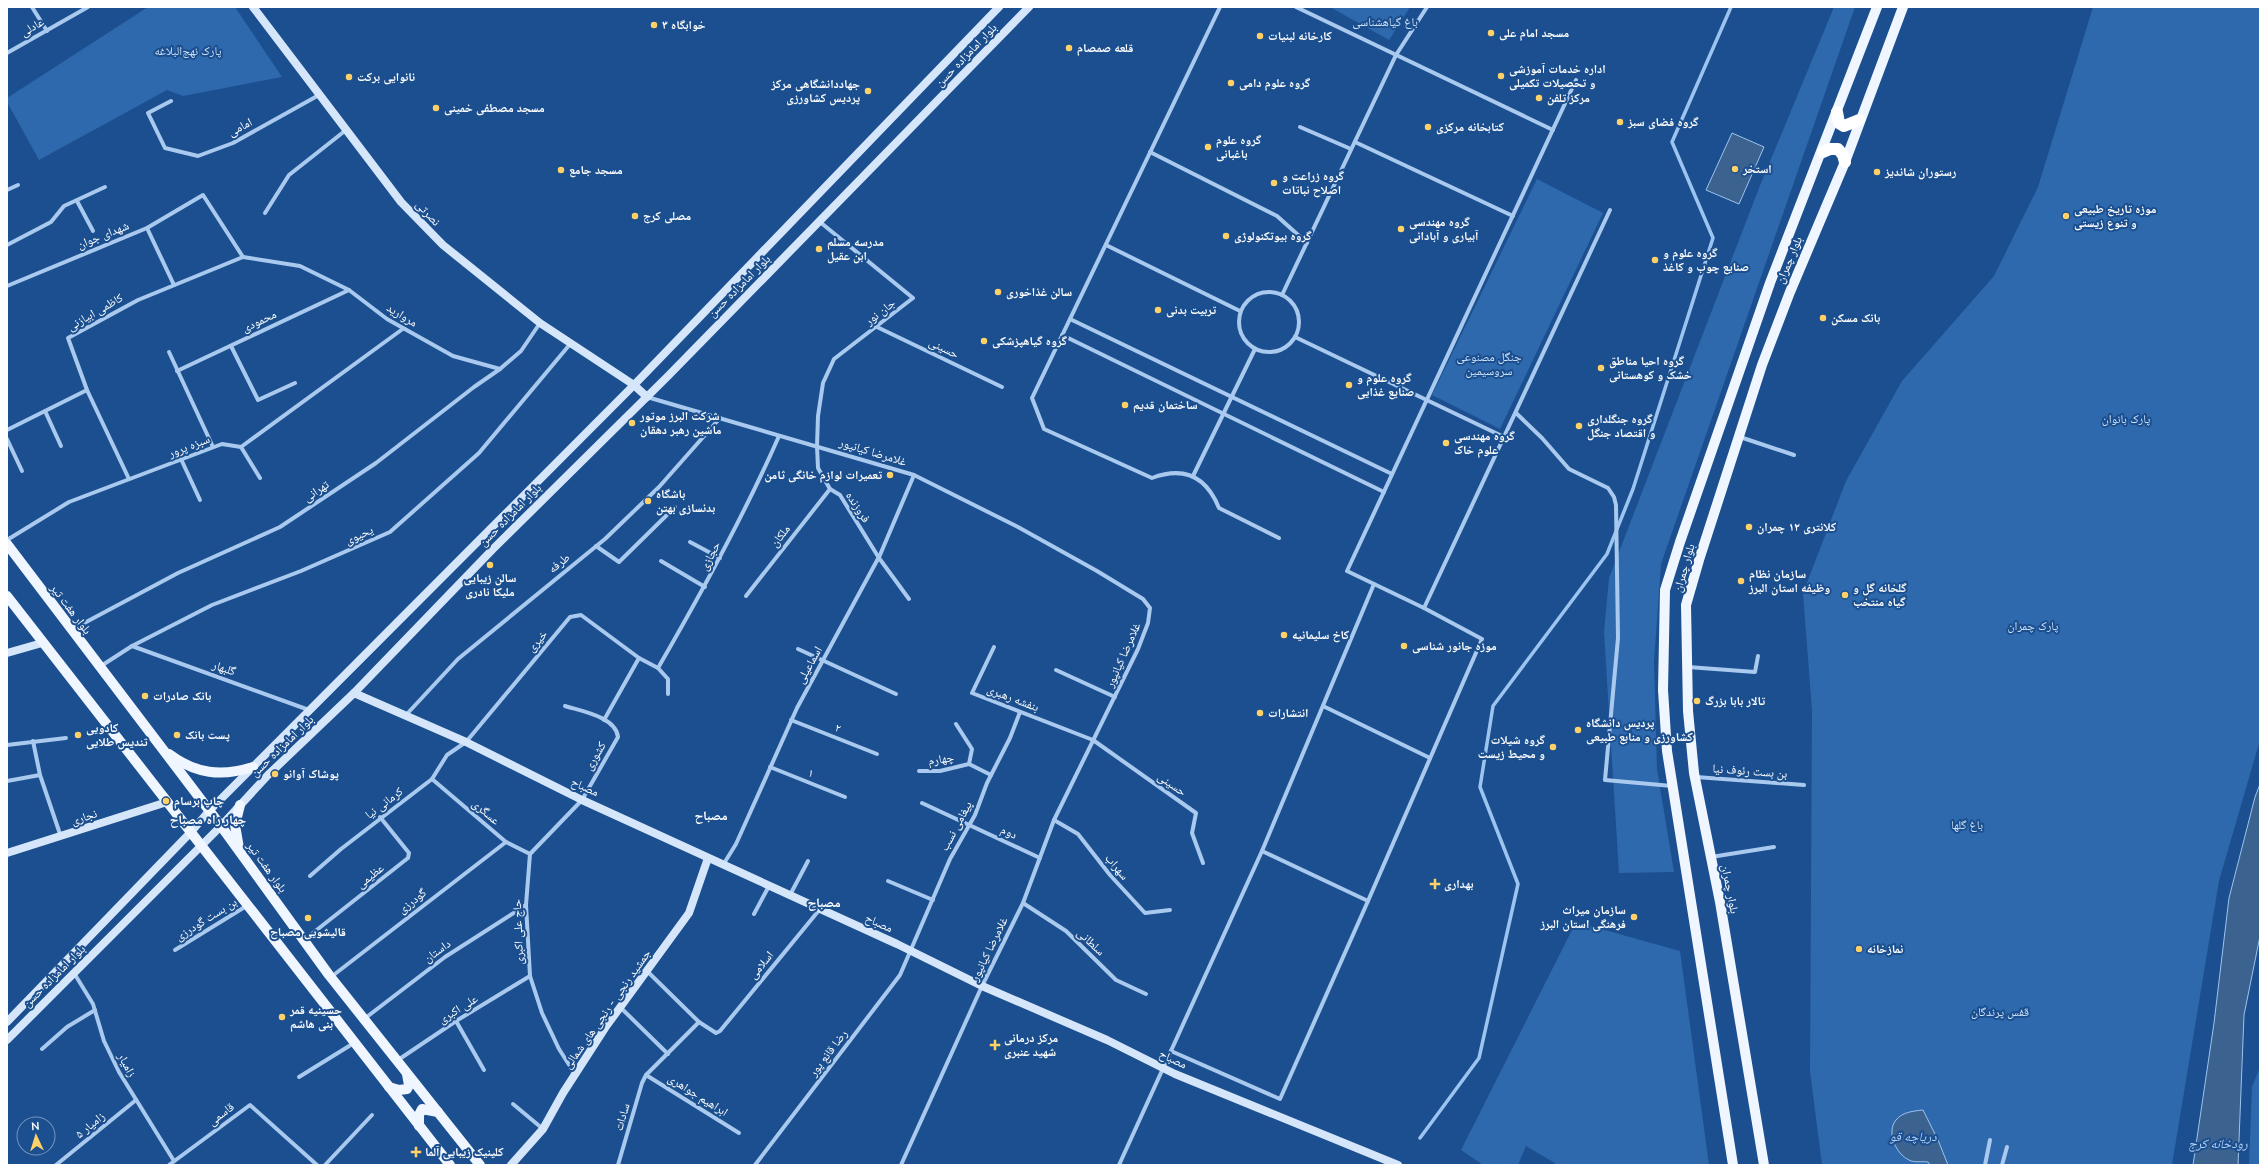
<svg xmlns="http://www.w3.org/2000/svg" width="2267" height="1172" font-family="'Nunito Sans','Noto Naskh Arabic',sans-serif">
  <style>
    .green { fill: #2e69ad }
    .water { fill: #3c6290; stroke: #9cc4f0 }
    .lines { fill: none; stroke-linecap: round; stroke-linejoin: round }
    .stream { stroke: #9cc4f0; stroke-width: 3.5 }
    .street { stroke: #a9c9ee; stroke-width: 4 }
    .secondary { stroke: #d6e6fa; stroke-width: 8 }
    .primary { stroke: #f0f6ff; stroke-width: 10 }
    .highway { stroke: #fff; stroke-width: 12 }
    .poi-dot { fill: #ffd166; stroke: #1b4f8f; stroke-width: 1.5 }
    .labels { text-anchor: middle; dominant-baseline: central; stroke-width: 4; stroke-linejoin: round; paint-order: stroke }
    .park-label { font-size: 12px; fill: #cfe3fa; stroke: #1b4f8f }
    .poi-label { font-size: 12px; font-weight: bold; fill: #fff; stroke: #1b4f8f; text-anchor: start }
    .street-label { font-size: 12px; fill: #fff; stroke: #1b4f8f }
    .neighbourhood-label { font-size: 13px; font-weight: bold; fill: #fff; stroke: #1b4f8f }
    .water-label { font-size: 13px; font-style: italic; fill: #b5d3f5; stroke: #1b4f8f }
  </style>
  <rect width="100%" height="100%" fill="#1b4f8f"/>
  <!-- green -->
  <g class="green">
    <path d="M148 7H235L282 77 183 96 167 90 39 160 7 102V98Z"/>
    <path d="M1330 7H1410L1389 40Z"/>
    <path d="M1834 7H1855L1661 564 1654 662 1657 769 1674 872 1619 873 1604 632 1609 578 1759 188Z"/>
    <path d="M2093 7H2260V740L2219 881 2172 1165H1822L1810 1071 1812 711 1803 593 1846 481 1902 381 1994 276 2038 187Z"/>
    <path d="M1537 179 1603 213 1500 429 1432 395Z"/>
    <path d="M1576 922 1680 951 1709 1165H1558L1526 1146 1518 1165H1483L1461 1150Z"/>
    <path d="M2260 1067V1165H2249L2252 1087Z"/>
  </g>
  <!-- water -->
  <g class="water">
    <path d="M1732 133 1764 147 1739 204 1706 190Z"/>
    <path d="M2260 784V936L2244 1015 2238 1165H2193L2214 1023 2229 898 2255 797Z"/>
    <path d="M1923 1110 1938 1140 1948 1165H1930L1928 1162C1922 1161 1914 1163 1909 1160 1896 1154 1886 1132 1896 1120 1902 1112 1914 1111 1923 1110Z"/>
  </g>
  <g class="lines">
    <!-- stream -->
    <path class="stream" d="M1420 1138 1479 1058 1518 884 1480 787 1493 706 1607 554 1633 489 1713 238 1672 142 1731 7"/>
    <!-- street -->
    <g class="street">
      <path d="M32 7 47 31"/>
      <path d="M1220 7 1032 398 1044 429 1152 478C1184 466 1206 476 1219 508L1279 538"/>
      <path d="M1296 7 1553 130"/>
      <path d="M7 53 88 7"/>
      <path d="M171 101 148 113 165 148 198 156 233 143 319 95"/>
      <path d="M1300 127 1351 149"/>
      <path d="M1355 142 1513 216"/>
      <path d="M1150 152 1277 216 1307 243"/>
      <path d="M7 190 18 185"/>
      <path d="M77 201 93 231"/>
      <path d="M265 213 289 175 346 130"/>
      <path d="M820 222 913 298 834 359 823 383 818 416 817 446 818 468 830 489 840 495 879 558 909 599"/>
      <path d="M147 228 174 285"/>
      <path d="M7 245 51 222 64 206 105 187"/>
      <path d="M1106 245 1240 311"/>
      <path d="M243 257 300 266 349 290 387 319 453 356 500 369"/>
      <path d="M7 286 147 228 203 195 243 257"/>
      <circle cx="1269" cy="322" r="30"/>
      <path d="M1282 295 1396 55 1427 7"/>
      <path d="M1070 319 1392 474"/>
      <path d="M877 327 1002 387"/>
      <path d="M1062 335 1384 492"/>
      <path d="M1295 337 1504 437"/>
      <path d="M231 346 258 400 295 383"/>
      <path d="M169 352 213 447"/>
      <path d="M177 371 349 290"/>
      <path d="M87 390 129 479"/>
      <path d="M647 397 914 475 1018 527 1097 571 1143 599 1150 608 1148 623 1138 649 1054 820 1023 903 982 986 901 1165"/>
      <path d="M45 411 61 446"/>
      <path d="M1516 413 1542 438 1569 469 1608 488 1614 497 1616 505 1618 638 1605 780 1672 786"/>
      <path d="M7 430 87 390 68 338 138 300 243 257"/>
      <path d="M1740 437 1794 455"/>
      <path d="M7 439 22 471"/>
      <path d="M241 447 260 478"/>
      <path d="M181 459 200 500"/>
      <path d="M1193 476 1255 349"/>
      <path d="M7 540 69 502 222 444 241 447 404 328"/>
      <path d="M690 542 720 558"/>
      <path d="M596 546 619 562 675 507"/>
      <path d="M661 561 705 587"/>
      <path d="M1374 584 1262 851 1368 901 1482 639 1424 608 1610 210"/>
      <path d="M746 596 830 489"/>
      <path d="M1424 608 1347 571 1576 80"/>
      <path d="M73 629 178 573 280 527 376 463 474 387 500 369 521 351 540 323"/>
      <path d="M132 646 309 710"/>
      <path d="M994 647 972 693 1093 740 1196 813 1192 833 1203 863"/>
      <path d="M798 649 896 694"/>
      <path d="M101 666 132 646 212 605 301 571 390 532 479 453 571 343"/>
      <path d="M1688 667 1755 672 1758 656"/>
      <path d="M658 668C702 592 744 516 779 436"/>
      <path d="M1056 670 1115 697"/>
      <path d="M565 706C581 711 616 717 618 737L582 800 530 854 526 905 530 976 542 1013 559 1049 575 1074"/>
      <path d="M1323 706 1430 758"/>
      <path d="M406 715 458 659 605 539 659 487 720 418"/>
      <path d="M604 720 639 658"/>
      <path d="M791 720 877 754"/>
      <path d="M33 741 40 775 61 837"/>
      <path d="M7 745 66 738"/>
      <path d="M969 764 991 775"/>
      <path d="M770 767 845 797"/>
      <path d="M919 771H940L969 764 972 749 956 724"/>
      <path d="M1696 777 1804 785"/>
      <path d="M432 779 506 842 530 854"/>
      <path d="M7 781 40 775"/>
      <path d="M922 803 1040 858"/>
      <path d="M1054 820 1078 834 1110 875 1145 913 1170 910"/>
      <path d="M1711 857 1774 847"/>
      <path d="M723 865 736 844 797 708 880 555 914 475"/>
      <path d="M310 876 341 849 432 779 447 755 466 742 570 617 581 615 639 658 658 668 668 679V694"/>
      <path d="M888 881 933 900"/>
      <path d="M790 895 808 861"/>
      <path d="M1023 903 1066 931 1116 980 1146 994"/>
      <path d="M754 914 769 886"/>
      <path d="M304 940 408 858 409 853 380 817"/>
      <path d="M175 950 248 905"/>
      <path d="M648 972 699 1022 716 1033 720 1031 820 909"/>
      <path d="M74 973 93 1004 104 1041 119 1072 174 1161"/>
      <path d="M331 977 506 842"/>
      <path d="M621 1008 668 1054"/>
      <path d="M364 1019 445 957 526 905"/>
      <path d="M456 1021 484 1070"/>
      <path d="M42 1049 67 1027 95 1010"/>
      <path d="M1171 1051 1280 1099 1368 901"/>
      <path d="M398 1060 456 1021 530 976"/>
      <path d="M646 1075 739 1133"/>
      <path d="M299 1077 354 1043"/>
      <path d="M513 1104 543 1129"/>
      <path d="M56 1165 136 1100"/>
      <path d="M169 1165 250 1105 317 1165"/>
      <path d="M325 1165 372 1115"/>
      <path d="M618 1165 642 1083 646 1075 699 1022"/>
      <path d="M755 1165 900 975 950 859 975 815 987 783 1010 738 1020 712"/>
      <path d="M1119 1165 1262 851"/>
      <path d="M1985 1165 1990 1140"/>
      <path d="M2002 1165 2007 1147"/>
    </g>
    <!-- secondary -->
    <g class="secondary">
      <path d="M253 7 401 202 443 245 540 323 634 385 647 397"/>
      <path d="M7 653 42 643"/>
      <path d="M354 693 466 742 582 800 897 944 982 986 1107 1040 1175 1074 1398 1165"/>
      <path d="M7 853 167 802"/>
      <path d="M7 1022 191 832 209 811 634 385 999 7"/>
      <path d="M7 1040 221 826 268 775 354 693 492 550 668 376 1029 7"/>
      <path d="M511 1165 543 1129 563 1093 605 1028 689 913 708 858"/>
    </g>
    <!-- primary -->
    <g class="primary">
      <path d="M7 544 221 826 329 975 480 1165"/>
      <path d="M7 596 450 1165"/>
      <path d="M169 754C196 774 221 777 253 767"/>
      <path d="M239 848 235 825 240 805"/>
      <path d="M389 1087 399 1090 407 1089 409 1085 407 1074"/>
      <path d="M419 1126V1115L422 1109 438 1112"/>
      <path d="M1733 1165 1667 751 1663 690 1665 590 1680 542 1770 283 1877 7"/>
      <path d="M1764 1165 1720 902 1694 773 1688 711 1686 605 1699 560 1762 365 1790 292 1845 162 1903 7"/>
    </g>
    <!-- highway -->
    <g class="highway">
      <path d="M1837 112 1839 123 1844 126 1859 120"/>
      <path d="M1823 152 1830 149H1838L1843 155 1845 162"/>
    </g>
  </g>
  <!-- markers -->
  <g class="poi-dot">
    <circle cx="654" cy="25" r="4"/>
    <circle cx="1491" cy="33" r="4"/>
    <circle cx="1260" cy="36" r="4"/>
    <circle cx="1069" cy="48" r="4"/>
    <circle cx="1501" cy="76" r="4"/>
    <circle cx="349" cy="77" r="4"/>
    <circle cx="1231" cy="83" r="4"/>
    <circle cx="868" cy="91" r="4"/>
    <circle cx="1539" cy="98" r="4"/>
    <circle cx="436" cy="108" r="4"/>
    <circle cx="1620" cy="122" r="4"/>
    <circle cx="1428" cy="127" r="4"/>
    <circle cx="1208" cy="147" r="4"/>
    <circle cx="1735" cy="169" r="4"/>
    <circle cx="561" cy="170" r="4"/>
    <circle cx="1877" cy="172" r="4"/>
    <circle cx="1274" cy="183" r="4"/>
    <circle cx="635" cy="216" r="4"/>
    <circle cx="2066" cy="216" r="4"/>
    <circle cx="1401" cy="229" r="4"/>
    <circle cx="1226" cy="236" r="4"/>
    <circle cx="819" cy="249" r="4"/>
    <circle cx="1655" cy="260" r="4"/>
    <circle cx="998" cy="292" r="4"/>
    <circle cx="1158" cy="310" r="4"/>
    <circle cx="1823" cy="318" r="4"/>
    <circle cx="984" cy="341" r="4"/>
    <circle cx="1601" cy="368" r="4"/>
    <circle cx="1349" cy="385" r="4"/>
    <circle cx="1125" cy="405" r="4"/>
    <circle cx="632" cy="423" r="4"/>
    <circle cx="1579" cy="426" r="4"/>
    <circle cx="1446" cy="443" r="4"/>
    <circle cx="890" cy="475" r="4"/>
    <circle cx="648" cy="501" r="4"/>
    <circle cx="1749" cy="527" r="4"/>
    <circle cx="490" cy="565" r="4"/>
    <circle cx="1741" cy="581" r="4"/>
    <circle cx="1845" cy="595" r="4"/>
    <circle cx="1284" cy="635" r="4"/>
    <circle cx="1404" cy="646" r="4"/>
    <circle cx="145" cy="696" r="4"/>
    <circle cx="1697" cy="701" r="4"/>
    <circle cx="1260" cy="713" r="4"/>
    <circle cx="1578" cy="730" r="4"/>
    <circle cx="78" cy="735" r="4"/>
    <circle cx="177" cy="735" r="4"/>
    <circle cx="1553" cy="747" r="4"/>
    <circle cx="275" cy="774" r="4"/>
    <circle cx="166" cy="801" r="4"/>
    <path d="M1433 878h4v4h4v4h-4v4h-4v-4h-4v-4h4z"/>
    <circle cx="1634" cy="917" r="4"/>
    <circle cx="308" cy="918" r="4"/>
    <circle cx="1859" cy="949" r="4"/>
    <circle cx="282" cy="1017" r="4"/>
    <path d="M993 1039h4v4h4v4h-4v4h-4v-4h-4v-4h4z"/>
    <path d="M414 1146h4v4h4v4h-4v4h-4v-4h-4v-4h4z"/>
  </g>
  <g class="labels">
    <!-- park labels -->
    <g class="park-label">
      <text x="1385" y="22">باغ گیاهشناسی</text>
      <text x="188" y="51">پارک نهج‌البلاغه</text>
      <text x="1489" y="357">جنگل مصنوعی<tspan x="1489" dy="14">سروسیمین</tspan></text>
      <text x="2126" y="419">پارک بانوان</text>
      <text x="2033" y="626">پارک چمران</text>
      <text x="1967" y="825">باغ گلها</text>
      <text x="2000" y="1012">قفس پرندگان</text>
    </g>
    <!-- poi labels -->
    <g class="poi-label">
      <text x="662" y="25">خوابگاه ۳</text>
      <text x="1499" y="33">مسجد امام علی</text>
      <text x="1268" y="36">کارخانه لبنیات</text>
      <text x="1077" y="48">قلعه صمصام</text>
      <text x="1509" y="69">اداره خدمات آموزشی<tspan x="1509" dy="14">و تحصیلات تکمیلی</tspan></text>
      <text x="357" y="77">نانوایی برکت</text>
      <text x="1239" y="83">گروه علوم دامی</text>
      <text x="860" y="84" text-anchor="end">جهاددانشگاهی مرکز<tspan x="860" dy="14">پردیس کشاورزی</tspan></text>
      <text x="1547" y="98">مرکز تلفن</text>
      <text x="444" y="108">مسجد مصطفی خمینی</text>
      <text x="1628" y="122">گروه فضای سبز</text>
      <text x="1436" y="127">کتابخانه مرکزی</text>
      <text x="1216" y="140">گروه علوم<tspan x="1216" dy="14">باغبانی</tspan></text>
      <text x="1743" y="169">استخر</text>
      <text x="569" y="170">مسجد جامع</text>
      <text x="1885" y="172">رستوران شاندیز</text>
      <text x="1282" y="176">گروه زراعت و<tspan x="1282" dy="14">اصلاح نباتات</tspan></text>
      <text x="2074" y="209">موزه تاریخ طبیعی<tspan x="2074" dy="14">و تنوع زیستی</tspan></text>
      <text x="643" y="216">مصلی کرج</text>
      <text x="1409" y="222">گروه مهندسی<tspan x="1409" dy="14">آبیاری و آبادانی</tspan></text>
      <text x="1234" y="236">گروه بیوتکنولوژی</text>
      <text x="827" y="242">مدرسه مسلم<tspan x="827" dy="14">ابن عقیل</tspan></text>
      <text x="1663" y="253">گروه علوم و<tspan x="1663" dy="14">صنایع چوب و کاغذ</tspan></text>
      <text x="1006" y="292">سالن غذاخوری</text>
      <text x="1166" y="310">تربیت بدنی</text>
      <text x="1831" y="318">بانک مسکن</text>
      <text x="992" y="341">گروه گیاهپزشکی</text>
      <text x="1609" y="361">گروه احیا مناطق<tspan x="1609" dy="14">خشک و کوهستانی</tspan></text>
      <text x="1357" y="378">گروه علوم و<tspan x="1357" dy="14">صنایع غذایی</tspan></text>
      <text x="1133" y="405">ساختمان قدیم</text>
      <text x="640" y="416">شرکت البرز موتور<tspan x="640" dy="14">ماشین رهبر دهقان</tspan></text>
      <text x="1587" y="419">گروه جنگلداری<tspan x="1587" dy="14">و اقتصاد جنگل</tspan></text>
      <text x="1454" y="436">گروه مهندسی<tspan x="1454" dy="14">علوم خاک</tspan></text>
      <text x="882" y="475" text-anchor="end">تعمیرات لوازم خانگی ثامن</text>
      <text x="656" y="494">باشگاه<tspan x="656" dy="14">بدنسازی بهتن</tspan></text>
      <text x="1757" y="527">کلانتری ۱۲ چمران</text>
      <text x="1749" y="574">سازمان نظام<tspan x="1749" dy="14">وظیفه استان البرز</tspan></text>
      <text x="490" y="578" text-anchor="middle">سالن زیبایی<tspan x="490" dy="14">ملیکا نادری</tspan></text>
      <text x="1853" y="588">گلخانه گل و<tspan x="1853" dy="14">گیاه منتخب</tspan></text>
      <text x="1292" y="635">کاخ سلیمانیه</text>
      <text x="1412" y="646">موزه جانور شناسی</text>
      <text x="153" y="696">بانک صادرات</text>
      <text x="1705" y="701">تالار بابا بزرگ</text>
      <text x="1268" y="713">انتشارات</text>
      <text x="1586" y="723">پردیس دانشگاه<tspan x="1586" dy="14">کشاورزی و منابع طبیعی</tspan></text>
      <text x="86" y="728">کادویی<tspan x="86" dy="14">تندیس طلایی</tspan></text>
      <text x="185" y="735">پست بانک</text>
      <text x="1545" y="740" text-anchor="end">گروه شیلات<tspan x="1545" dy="14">و محیط زیست</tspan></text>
      <text x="283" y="774">پوشاک آوانو</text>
      <text x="174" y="801">چاپ برسام</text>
      <text x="1444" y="884">بهداری</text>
      <text x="1626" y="910" text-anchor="end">سازمان میراث<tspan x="1626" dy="14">فرهنگی استان البرز</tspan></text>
      <text x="308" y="932" text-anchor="middle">قالیشویی مصباح</text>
      <text x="1867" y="949">نمازخانه</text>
      <text x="290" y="1010">حسینیه قمر<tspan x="290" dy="14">بنی هاشم</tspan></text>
      <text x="1004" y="1038">مرکز درمانی<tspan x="1004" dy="14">شهید عنبری</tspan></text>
      <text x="425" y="1152">کلینیک زیبایی آلما</text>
    </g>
    <!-- street labels -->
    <g class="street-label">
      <text transform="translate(32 27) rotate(-30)">عادلی</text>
      <text transform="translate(966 55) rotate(-46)">بلوار امامزاده حسن</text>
      <text transform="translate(240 127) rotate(-28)">امامی</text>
      <text transform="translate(428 213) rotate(47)">نصرتی</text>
      <text transform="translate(103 235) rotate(-22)">شهدای جوان</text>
      <text transform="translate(1789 260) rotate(-67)">بلوار چمران</text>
      <text transform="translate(739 286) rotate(-45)">بلوار امامزاده حسن</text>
      <text transform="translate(95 312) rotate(-30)">کاظمی ابیازنی</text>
      <text transform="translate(880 312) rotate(-38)">جان نور</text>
      <text transform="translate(402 315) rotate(31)">مروارید</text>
      <text transform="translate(259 321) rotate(-25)">محمودی</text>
      <text transform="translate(944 348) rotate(26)">حسینی</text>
      <text transform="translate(189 446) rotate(-21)">سبزه پرور</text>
      <text transform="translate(873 452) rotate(17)">غلامرضا کیانپور</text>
      <text transform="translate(316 491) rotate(-34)">تهرانی</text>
      <text transform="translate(858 507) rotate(57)">فروزنده</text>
      <text transform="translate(510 515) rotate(-45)">بلوار امامزاده حسن</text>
      <text transform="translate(359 535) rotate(-24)">یحیوی</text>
      <text transform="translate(780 536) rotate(-52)">ملکان</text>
      <text transform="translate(710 556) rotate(-63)">حجازی</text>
      <text transform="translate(559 563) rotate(-39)">طرفه</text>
      <text transform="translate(1684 568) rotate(-74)">بلوار چمران</text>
      <text transform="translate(71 609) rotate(53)">بلوار هفت تیر</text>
      <text transform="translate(537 641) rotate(-50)">خیری</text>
      <text transform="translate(1123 655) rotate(-66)">غلامرضا کیانپور</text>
      <text transform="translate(809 665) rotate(-61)">اسماعیلی</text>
      <text transform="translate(224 668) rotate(19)">گلبهار</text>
      <text transform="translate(1013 698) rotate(21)">بنفشه رهبری</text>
      <text transform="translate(838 728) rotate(21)">۲</text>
      <text transform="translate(282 746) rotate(-44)">بلوار امامزاده حسن</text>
      <text transform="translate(595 756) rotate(-60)">کشوری</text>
      <text transform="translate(941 759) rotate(-8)">چهارم</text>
      <text transform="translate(1750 771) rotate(4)">بن بست رئوف نیا</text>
      <text transform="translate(811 773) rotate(22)">۱</text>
      <text transform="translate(1172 784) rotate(35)">حسینی</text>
      <text transform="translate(585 787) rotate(24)">مصباح</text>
      <text transform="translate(384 803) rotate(-37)">کرمانی نیا</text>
      <text transform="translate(486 812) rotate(40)">عسگری</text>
      <text transform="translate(84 817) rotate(-18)">نجاری</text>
      <text transform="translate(956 826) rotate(-62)">پیغامی نسب</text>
      <text transform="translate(1009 832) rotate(25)">دوم</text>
      <text transform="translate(267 867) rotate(54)">بلوار هفت تیر</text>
      <text transform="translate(1117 867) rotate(50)">سهراب</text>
      <text transform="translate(370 876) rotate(-38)">عظیمی</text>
      <text transform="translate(1730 889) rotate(79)">بلوار چمران</text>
      <text transform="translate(412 901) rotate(-38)">گودرزی</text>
      <text transform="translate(206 919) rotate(-32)">بن بست گودرزی</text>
      <text transform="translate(879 923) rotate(24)">مصباح</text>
      <text transform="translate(518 932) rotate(-92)">حاج علی اکبری</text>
      <text transform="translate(1091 942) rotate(44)">سلطانی</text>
      <text transform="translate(989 949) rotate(-64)">غلامرضا کیانپور</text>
      <text transform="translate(437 951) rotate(-36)">داستان</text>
      <text transform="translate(761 965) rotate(-51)">اسلامی</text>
      <text transform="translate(54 976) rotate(-45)">بلوار امامزاده حسن</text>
      <text transform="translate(458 1009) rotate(-32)">علی اکبری</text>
      <text transform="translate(607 1009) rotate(-55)">جمشید رنجی - رنجی های شمالی</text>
      <text transform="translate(828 1053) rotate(-53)">رضا قانع پور</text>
      <text transform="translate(1173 1059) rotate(25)">مصباح</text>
      <text transform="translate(127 1065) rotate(62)">زامیار</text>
      <text transform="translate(698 1095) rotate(32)">ابراهیم جواهری</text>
      <text transform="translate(221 1114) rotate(-37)">قاسمی</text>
      <text transform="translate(622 1117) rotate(-74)">سادات</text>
      <text transform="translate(90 1125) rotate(-39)">زامیار ۵</text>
    </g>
    <!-- neighbourhood labels -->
    <g class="neighbourhood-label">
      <text x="711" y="816">مصباح</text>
      <text x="208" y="820">چهار راه مصباح</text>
      <text x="824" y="903">مصباح</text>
    </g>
    <!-- water labels -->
    <g class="water-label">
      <text x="1913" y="1137">دریاچه قو</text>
      <text x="2218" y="1144">رودخانه کرج</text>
    </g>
  </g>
  <!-- border -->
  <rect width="2267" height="1172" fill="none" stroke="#ffffff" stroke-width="16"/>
  <!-- north arrow -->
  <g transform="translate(36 1136) rotate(356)"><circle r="19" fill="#1b4f8f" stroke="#7695bc"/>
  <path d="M0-3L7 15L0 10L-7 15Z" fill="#ffd166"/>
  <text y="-6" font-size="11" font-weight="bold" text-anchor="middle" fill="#ffffff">N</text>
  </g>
</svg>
